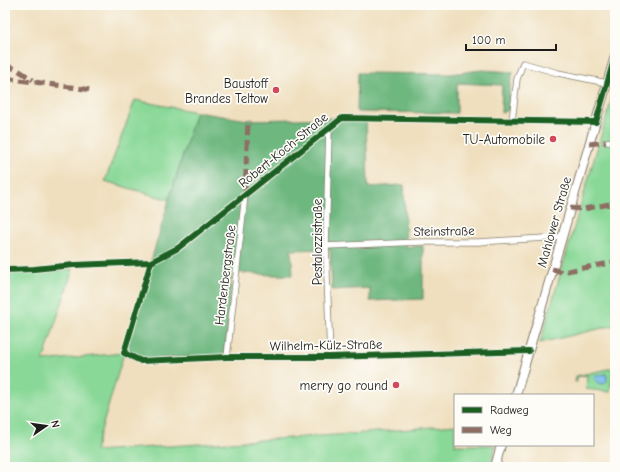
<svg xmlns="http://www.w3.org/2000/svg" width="620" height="472" font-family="'Comic Neue',sans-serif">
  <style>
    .green { fill: #89d897; stroke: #527a5a }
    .forest { fill: #6eb880; stroke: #456a4e }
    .water { fill: #78baed; stroke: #4a6b84 }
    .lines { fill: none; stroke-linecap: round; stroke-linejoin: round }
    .street-casing { stroke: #867e6d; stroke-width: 7 }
    .secondary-casing { stroke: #867e6d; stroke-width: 10 }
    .street { stroke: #fff; stroke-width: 5.5 }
    .secondary { stroke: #fff; stroke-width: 8 }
    .rail { stroke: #1c1c1c; stroke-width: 2 }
    .quiet { stroke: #8d6e63; stroke-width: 5; stroke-dasharray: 10 5; stroke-linecap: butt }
    .cycleway-casing { stroke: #fdfcf7; stroke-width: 8 }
    .cycleway { stroke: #1b5e20; stroke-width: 6 }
    .poi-dot { fill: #d1495b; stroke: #fdfcf7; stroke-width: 1.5 }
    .labels { text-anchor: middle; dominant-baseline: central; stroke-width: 3.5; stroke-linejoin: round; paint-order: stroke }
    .poi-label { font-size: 13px; fill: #1c1c1c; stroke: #fdfcf7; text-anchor: end }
    .street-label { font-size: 13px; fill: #1c1c1c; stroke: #fdfcf7 }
  </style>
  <rect width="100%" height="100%" fill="#fdfcf7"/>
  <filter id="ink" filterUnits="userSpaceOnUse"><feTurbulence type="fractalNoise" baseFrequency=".025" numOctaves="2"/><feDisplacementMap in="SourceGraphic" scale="8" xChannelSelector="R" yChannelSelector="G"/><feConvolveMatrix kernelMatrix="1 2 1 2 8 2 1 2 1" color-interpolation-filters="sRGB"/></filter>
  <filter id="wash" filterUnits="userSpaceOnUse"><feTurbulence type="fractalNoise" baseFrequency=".012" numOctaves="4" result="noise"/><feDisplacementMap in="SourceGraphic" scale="16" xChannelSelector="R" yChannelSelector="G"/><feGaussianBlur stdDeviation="0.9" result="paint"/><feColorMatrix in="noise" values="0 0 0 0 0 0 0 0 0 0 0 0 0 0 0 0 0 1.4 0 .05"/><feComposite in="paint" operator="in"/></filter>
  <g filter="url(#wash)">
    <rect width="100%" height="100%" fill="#efdfbe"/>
    <!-- green -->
    <g class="green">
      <path d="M615 88V325L540 343Z"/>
      <path d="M135 100 196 112 169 200 105 181Z"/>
      <path d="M73 269 43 361 124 353 95 451 365 433 455 425V445H496L490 467H5V273H32Z"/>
      <path d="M613 368 610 392 586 389 587 375 577 377V382H575L576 376Z"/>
    </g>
    <!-- forest -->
    <g class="forest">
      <path d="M482 70 513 72C509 84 509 97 509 110L501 113 502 85 457 83V113L357 112 358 73 451 74Z"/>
      <path d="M196 112 248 120 342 118H366L368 187 404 185 406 247 423 246V299L370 301V288L332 290 330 249 291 250 293 275H271L232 272 225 356 141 359 124 353 169 200Z"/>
    </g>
    <!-- water -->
    <path class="water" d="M605 374H606C611 386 598 387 594 377L595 376Z"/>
  </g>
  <g filter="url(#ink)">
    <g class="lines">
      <defs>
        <g id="street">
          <path d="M512 121 517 79 523 63 558 73 607 83"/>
          <path d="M329 128 326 246 330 357"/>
          <path d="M606 142 615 141"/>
          <path d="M326 246 421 242H478L562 237"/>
          <path d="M151 262 124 353 141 361 227 357H330L529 351"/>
          <path d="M5 270 34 269 74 265 151 262 178 248 342 118 596 122"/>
          <path d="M227 357 245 195"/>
        </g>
        <g id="secondary">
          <path d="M516 395 615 56"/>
          <path d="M495 467 501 445"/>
        </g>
      </defs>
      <!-- street casing -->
      <use href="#street" class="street-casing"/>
      <!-- secondary casing -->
      <use href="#secondary" class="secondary-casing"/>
      <!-- street -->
      <use href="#street" class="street"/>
      <!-- secondary -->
      <use href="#secondary" class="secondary"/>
      <!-- rail -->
      <path class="rail" d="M388 5 508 7"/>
      <!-- quiet -->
      <g class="quiet">
        <path d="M613 33 615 27"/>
        <path d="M5 65 18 70 33 80"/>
        <path d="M5 78 92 90"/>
        <path d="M589 144 606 142"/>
        <path d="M245 195 248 120"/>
        <path d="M570 208 584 209 615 203"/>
        <path d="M552 269 562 272 615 262"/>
      </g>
      <defs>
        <g id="cycleway">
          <path d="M151 262 124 353 141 361 227 357H330L529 351"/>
          <path d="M5 270 34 269 74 265 151 262 178 248 342 118 596 122 615 56"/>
        </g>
      </defs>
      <!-- cycleway casing -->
      <use href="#cycleway" class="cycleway-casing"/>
      <!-- cycleway -->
      <use href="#cycleway" class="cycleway"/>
    </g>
  </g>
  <!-- markers -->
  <g class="poi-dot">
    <circle cx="276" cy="90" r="4"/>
    <circle cx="553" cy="139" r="4"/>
    <circle cx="396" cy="385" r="4"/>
  </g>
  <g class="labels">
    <!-- poi labels -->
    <g class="poi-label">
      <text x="268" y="83">Baustoff<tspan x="268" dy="15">Brandes Teltow</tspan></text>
      <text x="545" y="139">TU-Automobile</text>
      <text x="388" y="385">merry go round</text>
    </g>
    <!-- street labels -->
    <g class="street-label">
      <text transform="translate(283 150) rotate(-39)">Robert-Koch-Straße</text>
      <text transform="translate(554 222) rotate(-74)">Mahlower Straße</text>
      <text transform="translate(444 231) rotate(-1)">Steinstraße</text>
      <text transform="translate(317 242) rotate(-90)">Pestalozzistraße</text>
      <text transform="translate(225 275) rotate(-83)">Hardenbergstraße</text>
      <text transform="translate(326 345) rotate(-1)">Wilhelm-Külz-Straße</text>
    </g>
  </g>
  <!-- margin -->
  <rect width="620" height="472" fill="none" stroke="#fdfcf7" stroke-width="20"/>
  <!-- legend -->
  <rect x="454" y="394" width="140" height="52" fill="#fdfcf7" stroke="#a3a29f"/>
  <rect x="462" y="407" width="20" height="6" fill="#1b5e20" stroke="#a3a29f"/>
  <text x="490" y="414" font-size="12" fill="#1c1c1c">Radweg</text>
  <rect x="462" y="427" width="20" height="6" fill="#8d6e63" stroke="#a3a29f"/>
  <text x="490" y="434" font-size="12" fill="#1c1c1c">Weg</text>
  <!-- north arrow -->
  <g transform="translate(46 426) rotate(77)" stroke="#fdfcf7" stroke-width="3" paint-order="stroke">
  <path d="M0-3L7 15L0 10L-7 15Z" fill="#1c1c1c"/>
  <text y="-6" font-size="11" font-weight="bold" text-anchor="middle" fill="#1c1c1c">N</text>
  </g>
  <!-- scale -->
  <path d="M466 44v6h90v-6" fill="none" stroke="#1c1c1c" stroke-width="2"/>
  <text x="472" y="44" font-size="12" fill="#1c1c1c" stroke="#fdfcf7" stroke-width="3" paint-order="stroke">100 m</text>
</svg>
